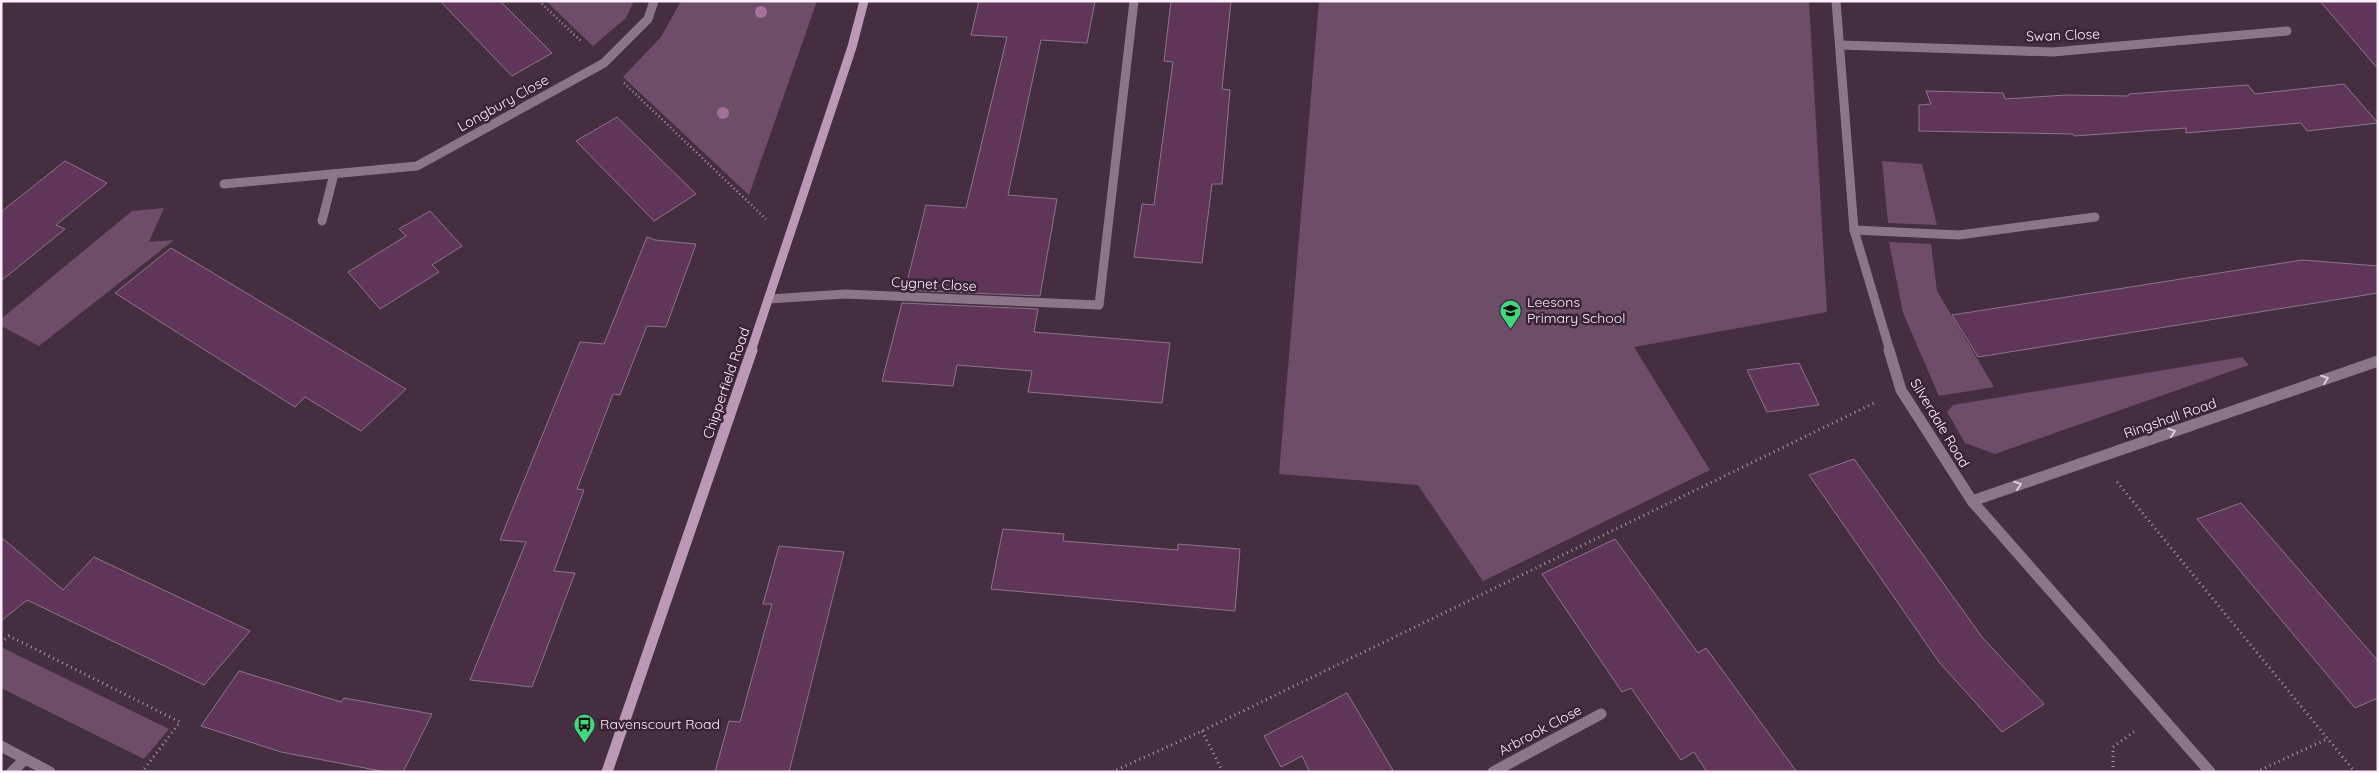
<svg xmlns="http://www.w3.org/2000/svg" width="2379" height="773" font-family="Quicksand,sans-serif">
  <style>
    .green { fill: #6e4d69 }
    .building { fill: #60355a; stroke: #8e748a }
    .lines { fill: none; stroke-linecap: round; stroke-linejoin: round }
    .path-far1 { stroke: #a997a6; stroke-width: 2.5; stroke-dasharray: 1 3; stroke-linecap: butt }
    .path { stroke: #a997a6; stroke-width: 3; stroke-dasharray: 1 4; stroke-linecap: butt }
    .lane { stroke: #8b7687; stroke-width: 9 }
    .street-far1 { stroke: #8b7687; stroke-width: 9 }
    .street { stroke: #8b7687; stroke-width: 11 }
    .secondary-far1 { stroke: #bb99b5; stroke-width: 9 }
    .secondary { stroke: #bb99b5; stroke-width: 11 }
    .tree { fill: #a2719a }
    .oneway { stroke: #dccbd8 }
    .labels { text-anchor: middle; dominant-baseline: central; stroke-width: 5; stroke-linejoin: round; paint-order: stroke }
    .street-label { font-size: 14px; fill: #feeffb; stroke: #392436 }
    .poi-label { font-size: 14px; fill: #feeffb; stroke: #392436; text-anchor: start }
  </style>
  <rect width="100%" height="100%" fill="#442e40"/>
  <!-- green -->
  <g class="green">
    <path d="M546 1H634L626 18 593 46Z"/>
    <path d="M681 1H817L749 195 623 77 661 37Z"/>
    <path d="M1319 1H1809L1827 312 1634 347 1710 470 1483 581 1418 485 1279 474Z"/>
    <path d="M1882 161 1922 164 1937 225 1888 223Z"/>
    <path d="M164 208 149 242 174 240 39 346 1 326V319L132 211Z"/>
    <path d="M1889 242 1931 244 1937 291 1994 387 1939 396 1903 313Z"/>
    <path d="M2242 357 2249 365 1995 454 1965 443 1947 412 1953 405Z"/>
    <path d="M3 648 169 729 144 759 1 688V651Z"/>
  </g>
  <!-- building -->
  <g class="building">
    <path d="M440 1H500L552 53 512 76Z"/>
    <path d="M979 1H1095L1087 43 1041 40 1008 195 1057 199 1040 296 905 290 926 205 966 208 1007 37 971 35Z"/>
    <path d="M1171 1H1231L1222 89 1230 90 1222 184H1212L1202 263 1134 257 1142 204 1154 205 1173 62 1164 61Z"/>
    <path d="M2320 1H2378V69Z"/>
    <path d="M2344 84 2378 123 2307 131 2301 123 2186 133V128L2074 136 2073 134 1919 131V105L1931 104 1926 91 2003 93 2005 99 2066 95 2128 96 2129 94 2248 85 2255 94Z"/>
    <path d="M617 117 656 155 696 194 654 221 576 141Z"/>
    <path d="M65 161 107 183 56 225 65 229 1 281V212Z"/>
    <path d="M430 211 462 246 432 265 439 272 380 309 348 272 406 236 399 229Z"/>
    <path d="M647 237 655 240 696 244 666 327 647 326 620 395 613 394 577 489 584 490 554 571 575 573 532 687 470 680 526 542 500 540 580 342 604 344Z"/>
    <path d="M171 248 193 261 406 389 361 431 305 397 295 407 115 293Z"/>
    <path d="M2302 260 2378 266V293L1978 357 1952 315Z"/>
    <path d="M902 303 1038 309 1034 332 1170 343 1162 403 1028 392 1032 371 957 365 953 386 882 381Z"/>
    <path d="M1799 363 1819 405 1767 412 1747 370Z"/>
    <path d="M1854 459 1982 637 2044 704 2002 732 1939 662 1809 475Z"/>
    <path d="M2241 503 2378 661V698L2355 708 2197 519Z"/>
    <path d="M1003 529 1064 534 1063 541 1178 550V544L1240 549 1235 611 991 589Z"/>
    <path d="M1 537 63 590 94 557 250 631 204 685 27 600 1 621Z"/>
    <path d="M1615 539 1698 653 1706 648 1797 772H1707L1694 752 1681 760 1631 688 1622 692 1542 574Z"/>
    <path d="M779 546 844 552 789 772H715L729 721 740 722 772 604H763Z"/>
    <path d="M239 671 341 702 344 698 432 714 403 772H386L281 752 201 726Z"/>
    <path d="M1347 693 1394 772H1310L1302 756 1281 767 1264 736Z"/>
  </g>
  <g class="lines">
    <!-- path-far1 -->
    <g class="path-far1">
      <path d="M539 1 582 42"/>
      <path d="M624 83 766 219"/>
    </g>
    <!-- path -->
    <g class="path">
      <path d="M2117 482 2355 772"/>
      <path d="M1 643 9 636 180 722 142 772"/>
      <path d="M1202 731 1223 772"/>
      <path d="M1112 772 1202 731 1874 403"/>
      <path d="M2113 772V747L2135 731"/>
      <path d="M2256 772 2327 739"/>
    </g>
    <!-- lane -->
    <g class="lane">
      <path d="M1854 230 1959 235 2095 217"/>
      <path d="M1099 305 1134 1"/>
    </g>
    <!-- street-far1 -->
    <g class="street-far1">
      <path d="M1836 1 1854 230 1890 351"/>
      <path d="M1840 45 2053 52 2287 31"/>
      <path d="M224 184 417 166 604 63 648 19 654 1"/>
      <path d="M322 221 334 174"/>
      <path d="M769 299 845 294 1099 305"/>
    </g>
    <!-- street -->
    <g class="street">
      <path d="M1889 350 1901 390 1972 501 2210 772"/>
      <path d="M1972 501 2378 361"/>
      <path d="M1 746 50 772"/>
      <path d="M12 772 24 760"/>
      <path d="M1493 772 1601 714"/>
    </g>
    <!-- secondary-far1 -->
    <path class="secondary-far1" d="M751 351 852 47 864 1"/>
    <!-- secondary -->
    <path class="secondary" d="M607 772 752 350"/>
  </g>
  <!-- trees -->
  <g class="tree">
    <circle cx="761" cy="12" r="6"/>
    <circle cx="723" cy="113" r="6"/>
  </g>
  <!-- one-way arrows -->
  <defs><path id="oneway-chevron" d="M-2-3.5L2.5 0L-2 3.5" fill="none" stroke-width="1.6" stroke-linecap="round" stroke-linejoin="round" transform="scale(1.25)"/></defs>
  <g class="oneway">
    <use href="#oneway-chevron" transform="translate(2325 379) rotate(-19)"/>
    <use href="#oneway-chevron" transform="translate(2172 432) rotate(-19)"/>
    <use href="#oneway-chevron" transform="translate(2018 485) rotate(-19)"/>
  </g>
  <!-- icons -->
  <defs>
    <symbol id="school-pin" viewBox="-11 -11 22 30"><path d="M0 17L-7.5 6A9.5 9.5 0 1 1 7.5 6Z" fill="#41d77c" stroke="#392436"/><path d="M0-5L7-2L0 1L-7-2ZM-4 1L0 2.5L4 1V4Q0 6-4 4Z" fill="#111"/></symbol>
    <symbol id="bus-pin" viewBox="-11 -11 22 30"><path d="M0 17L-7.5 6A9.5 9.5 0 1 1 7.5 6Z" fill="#41d77c" stroke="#392436"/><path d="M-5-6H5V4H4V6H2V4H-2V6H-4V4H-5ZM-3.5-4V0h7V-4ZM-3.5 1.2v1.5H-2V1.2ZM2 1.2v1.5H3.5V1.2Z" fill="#111"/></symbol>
  </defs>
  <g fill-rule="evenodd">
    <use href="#school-pin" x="1498" y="298" width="25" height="34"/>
    <use href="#bus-pin" x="572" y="712" width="25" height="34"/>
  </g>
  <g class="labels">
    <!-- street labels -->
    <g class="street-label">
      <text transform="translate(2063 35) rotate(-2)">Swan Close</text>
      <text transform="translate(503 103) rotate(-29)">Longbury Close</text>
      <text transform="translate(934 284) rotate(3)">Cygnet Close</text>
      <text transform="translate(726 383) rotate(-71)">Chipperfield Road</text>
      <text transform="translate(2170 418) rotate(-19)">Ringshall Road</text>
      <text transform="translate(1940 423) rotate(59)">Silverdale Road</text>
      <text transform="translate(1540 730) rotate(-28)">Arbrook Close</text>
    </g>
    <!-- poi labels -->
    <g class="poi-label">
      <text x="1527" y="302">Leesons<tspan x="1527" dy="16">Primary School</tspan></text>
      <text x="600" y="724">Ravenscourt Road</text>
    </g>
  </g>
  <!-- border -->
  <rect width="2379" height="773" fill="none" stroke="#feeffb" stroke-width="5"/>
</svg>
